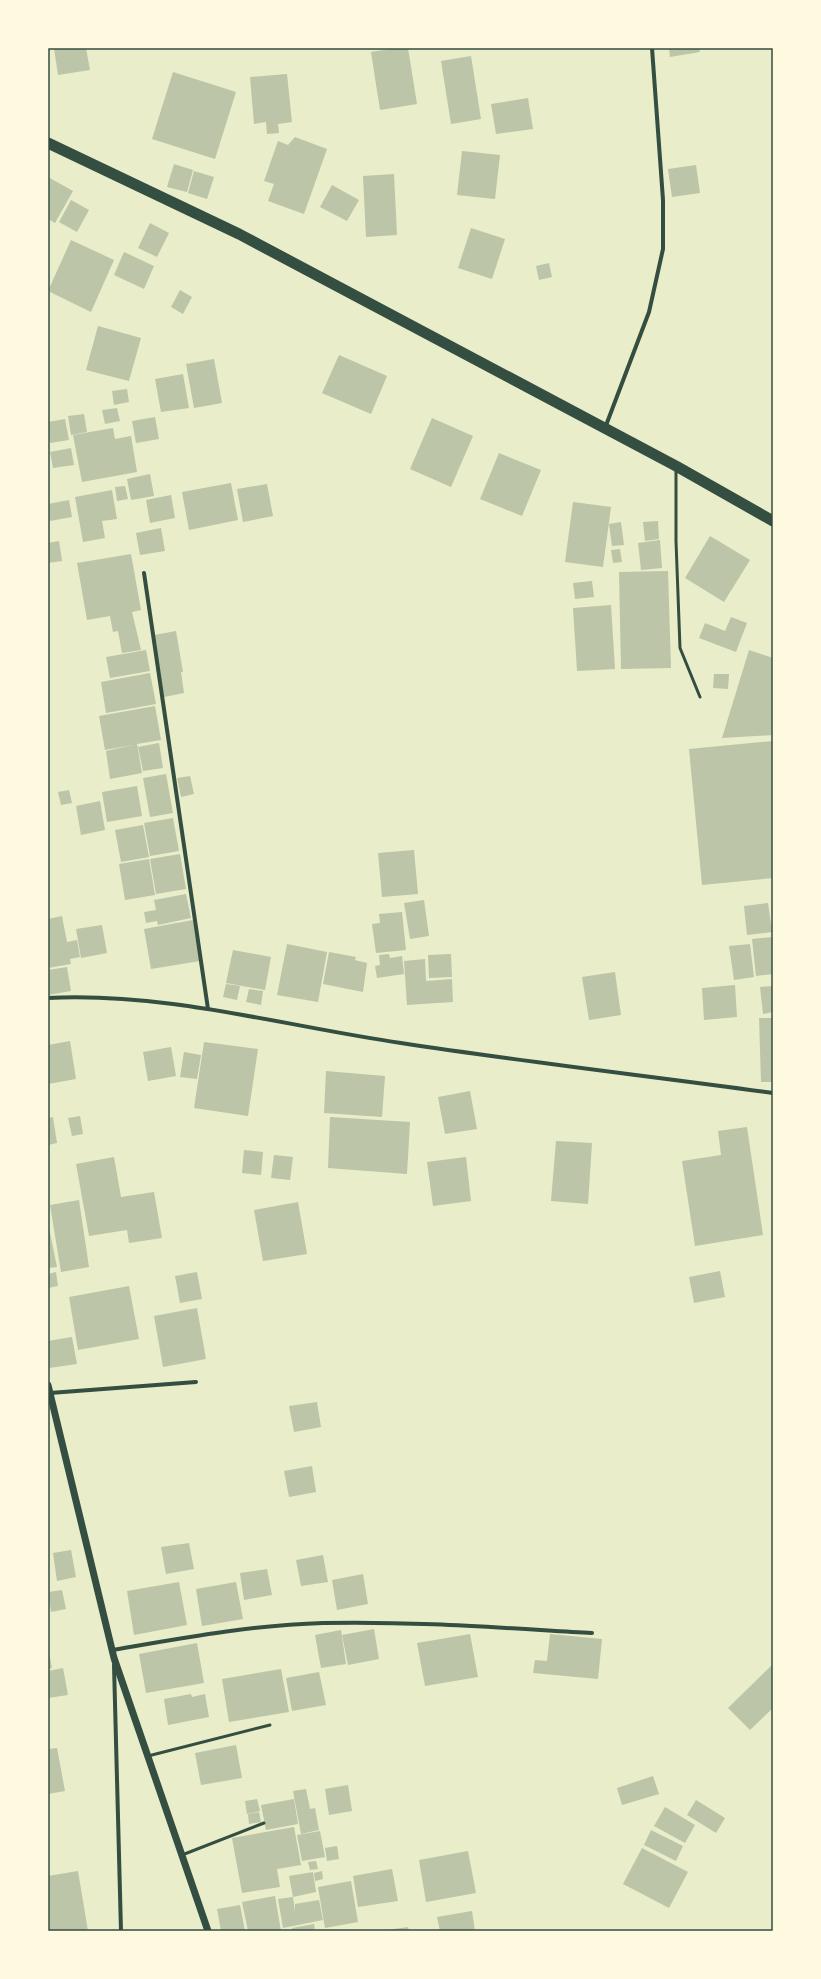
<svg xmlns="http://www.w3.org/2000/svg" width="821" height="1979" font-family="Manrope,sans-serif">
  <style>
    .building { fill: #bcc5a7 }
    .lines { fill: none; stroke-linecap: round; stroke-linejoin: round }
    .service { stroke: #344e41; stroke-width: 3 }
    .minor { stroke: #344e41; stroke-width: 4 }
    .tertiary { stroke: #344e41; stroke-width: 7 }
    .trunk { stroke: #344e41; stroke-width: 11 }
    .neatline { fill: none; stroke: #344e41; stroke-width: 1.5 }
  </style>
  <rect width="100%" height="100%" fill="#e9edc9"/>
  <!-- building -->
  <g class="building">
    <path d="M54 48H86L90 70 58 75Z"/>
    <path d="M396 48H408L417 104 380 110 371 52Z"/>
    <path d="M669 48H699L700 52 670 57Z"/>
    <path d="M471 56 481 119 451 124 441 61Z"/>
    <path d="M173 72 236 92 215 159 152 139Z"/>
    <path d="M287 74 292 122 278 124 279 133 267 134 266 122 254 124 250 77Z"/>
    <path d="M528 98 533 129 496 134 491 104Z"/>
    <path d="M295 137 327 149 304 214 268 201 274 184 264 181 278 141 288 145Z"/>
    <path d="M462 151 500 155 495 199 457 195Z"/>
    <path d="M174 164 193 170 187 192 167 187Z"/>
    <path d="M696 165 700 193 672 197 668 169Z"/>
    <path d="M194 171 214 177 207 199 188 193Z"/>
    <path d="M394 174 397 235 366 237 363 176Z"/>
    <path d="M48 177 73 191 55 223 48 219Z"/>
    <path d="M332 185 359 200 347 221 320 207Z"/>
    <path d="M71 200 89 210 77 232 59 222Z"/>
    <path d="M150 223 169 233 157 257 138 248Z"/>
    <path d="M471 228 505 239 492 279 458 268Z"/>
    <path d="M71 240 114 260 91 312 48 291Z"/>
    <path d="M124 252 154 266 144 289 114 275Z"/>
    <path d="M549 263 552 277 539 280 536 266Z"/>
    <path d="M180 290 192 297 183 314 171 307Z"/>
    <path d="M98 326 141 338 129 381 86 370Z"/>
    <path d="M339 355 387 376 371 414 322 393Z"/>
    <path d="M214 359 222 403 194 408 186 364Z"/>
    <path d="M183 374 189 408 161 412 155 379Z"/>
    <path d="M127 389 129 402 114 405 112 391Z"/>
    <path d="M117 408 120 421 105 424 102 410Z"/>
    <path d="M84 414 87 432 71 435 68 416Z"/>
    <path d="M155 417 159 439 136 443 132 421Z"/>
    <path d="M432 418 473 436 451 487 410 469Z"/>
    <path d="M65 419 69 440 50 443 48 422Z"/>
    <path d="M113 428 115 439 131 436 137 472 82 482 73 435Z"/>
    <path d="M71 448 74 465 53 468 50 452Z"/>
    <path d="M499 453 541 470 522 516 480 499Z"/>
    <path d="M150 474 154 496 131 500 127 479Z"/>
    <path d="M231 483 238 520 189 530 182 492Z"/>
    <path d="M267 484 273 516 243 522 237 489Z"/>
    <path d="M125 486 128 499 117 501 115 487Z"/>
    <path d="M112 490 117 519 102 521 105 538 83 542 75 497Z"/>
    <path d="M171 495 175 518 150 523 146 500Z"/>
    <path d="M69 500 72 517 50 521 48 504Z"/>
    <path d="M573 502 611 507 603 567 565 562Z"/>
    <path d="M658 521 659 539 645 541 643 522Z"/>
    <path d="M621 522 624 545 612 546 609 524Z"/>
    <path d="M161 528 165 551 140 555 136 533Z"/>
    <path d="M710 536 750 560 724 602 685 578Z"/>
    <path d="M660 540 662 568 641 570 638 543Z"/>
    <path d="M59 541 62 561 48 563V543Z"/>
    <path d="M620 549 622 562 613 563 611 550Z"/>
    <path d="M131 554 141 610 132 612 141 650 122 653 118 631 113 632 110 616 87 620 77 563Z"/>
    <path d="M668 571 671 668 621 669 619 572Z"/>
    <path d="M592 581 594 597 575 599 573 583Z"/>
    <path d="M611 605 615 669 577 671 573 608Z"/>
    <path d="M731 617 747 623 736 652 699 638 705 623 725 631Z"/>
    <path d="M176 631 183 672H181L184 693 164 697 154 635Z"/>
    <path d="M146 650 150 671 110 678 106 657Z"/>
    <path d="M749 650 773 658V735L722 738Z"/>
    <path d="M150 673 156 704 106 713 101 682Z"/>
    <path d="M714 674H729L728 689 713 688Z"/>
    <path d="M155 706 161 740 137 744 142 773 110 779 106 751 133 745 105 750 99 716Z"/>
    <path d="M773 741V878L702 885 689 749Z"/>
    <path d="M159 743 163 768 143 771 138 747Z"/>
    <path d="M166 774 173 813 150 817 143 778Z"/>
    <path d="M190 776 194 794 181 797 177 778Z"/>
    <path d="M137 786 142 816 107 822 102 792Z"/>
    <path d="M69 790 72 803 61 805 58 792Z"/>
    <path d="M100 801 105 830 81 835 76 806Z"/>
    <path d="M173 818 179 851 150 856 144 823Z"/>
    <path d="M143 825 149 857 121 862 115 830Z"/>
    <path d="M414 850 418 894 382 897 378 853Z"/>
    <path d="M180 854 186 889 156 894 150 859Z"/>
    <path d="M149 859 155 895 125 900 119 864Z"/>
    <path d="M186 894 191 918 158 925 157 921 146 923 144 912 156 910 154 900Z"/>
    <path d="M424 900 429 936 410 939 404 903Z"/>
    <path d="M768 903 772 932 747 935 744 906Z"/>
    <path d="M402 912 406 950 376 953 372 924 380 923 379 914Z"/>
    <path d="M62 916 67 942 77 940 80 957 70 959 71 964 48 968V919Z"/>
    <path d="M193 920 200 961 151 969 144 929Z"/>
    <path d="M102 925 107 953 81 958 76 929Z"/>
    <path d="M773 937V974L756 976 752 939Z"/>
    <path d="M287 944 327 952 318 1002 277 995Z"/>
    <path d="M750 944 754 977 734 980 729 946Z"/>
    <path d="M233 950 271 957 265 990 226 983Z"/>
    <path d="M329 952 356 957 355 960 367 963 363 992 323 984Z"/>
    <path d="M389 954 390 958 402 956 404 974 377 978 375 966 380 965 379 955Z"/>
    <path d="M451 954 452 977 429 978 428 955Z"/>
    <path d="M425 959 426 981 452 979 453 1002 407 1005 404 961Z"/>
    <path d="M67 967 71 991 48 995V970Z"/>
    <path d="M615 972 621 1015 589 1020 582 977Z"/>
    <path d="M226 984 240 986 237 1000 223 997Z"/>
    <path d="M735 985 737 1017 704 1020 702 988Z"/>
    <path d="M773 986V1012L763 1014 760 987Z"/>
    <path d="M249 989 263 991 261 1005 246 1002Z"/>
    <path d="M759 1018H773V1082H761Z"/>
    <path d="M70 1041 76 1079 48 1084V1045Z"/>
    <path d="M204 1042 258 1049 248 1116 194 1108Z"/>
    <path d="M171 1047 176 1076 148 1081 143 1052Z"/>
    <path d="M184 1052 201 1055 197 1079 180 1077Z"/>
    <path d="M326 1071 385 1076 382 1117 324 1113Z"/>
    <path d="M470 1091 477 1129 445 1134 438 1097Z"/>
    <path d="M80 1116 83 1134 72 1136 68 1118Z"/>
    <path d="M53 1117 57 1143 48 1145V1118Z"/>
    <path d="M330 1117 410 1122 407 1174 328 1168Z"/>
    <path d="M747 1127 763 1235 695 1246 682 1161 721 1155 718 1131Z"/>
    <path d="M556 1141 592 1143 588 1204 551 1201Z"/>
    <path d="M244 1150 263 1152 261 1175 242 1173Z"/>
    <path d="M274 1155 293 1157 290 1180 271 1178Z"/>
    <path d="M114 1157 121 1197 154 1192 162 1238 129 1243 127 1230 89 1236 76 1164Z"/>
    <path d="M466 1157 471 1201 433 1206 427 1162Z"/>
    <path d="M79 1200 89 1267 61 1272 50 1205Z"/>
    <path d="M298 1202 307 1254 263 1261 254 1210Z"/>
    <path d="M48 1223 57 1267 48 1268Z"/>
    <path d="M720 1271 725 1297 694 1303 689 1277Z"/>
    <path d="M56 1272 58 1286 48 1288V1274Z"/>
    <path d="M197 1272 202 1299 180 1303 175 1276Z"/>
    <path d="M129 1286 139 1339 78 1350 69 1297Z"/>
    <path d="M197 1308 206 1359 163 1367 154 1316Z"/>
    <path d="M72 1337 77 1364 49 1368 48 1341Z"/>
    <path d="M317 1402 321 1427 294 1432 289 1406Z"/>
    <path d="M312 1466 316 1492 289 1497 284 1471Z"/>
    <path d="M189 1543 194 1569 166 1574 161 1547Z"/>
    <path d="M71 1550 76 1577 57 1581 53 1553Z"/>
    <path d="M323 1555 328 1582 301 1586 296 1560Z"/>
    <path d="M267 1569 272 1595 244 1600 240 1573Z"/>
    <path d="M363 1574 368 1604 337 1610 332 1580Z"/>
    <path d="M179 1582 187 1625 134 1635 127 1591Z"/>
    <path d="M236 1582 243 1619 202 1626 196 1589Z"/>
    <path d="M62 1590 66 1609 51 1612 48 1592Z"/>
    <path d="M374 1629 379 1659 348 1665 342 1635Z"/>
    <path d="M341 1630 346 1664 321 1668 315 1635Z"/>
    <path d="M470 1634 478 1677 425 1686 417 1643Z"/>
    <path d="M550 1634 602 1639 598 1679 533 1673 535 1660 547 1661Z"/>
    <path d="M197 1643 204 1683 146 1693 139 1654Z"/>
    <path d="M48 1648 52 1668 48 1669Z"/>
    <path d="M773 1664V1708L750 1730 728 1708Z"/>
    <path d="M63 1668 68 1695 48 1698V1671Z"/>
    <path d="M281 1669 289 1712 229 1722 222 1679Z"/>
    <path d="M319 1672 326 1705 292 1711 286 1678Z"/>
    <path d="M191 1694 192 1697 205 1694 209 1717 168 1725 164 1699Z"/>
    <path d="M236 1745 242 1778 201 1785 195 1753Z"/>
    <path d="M57 1748 65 1791 48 1794V1749Z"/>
    <path d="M653 1776 659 1794 622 1805 617 1788Z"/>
    <path d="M348 1785 352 1811 329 1815 325 1789Z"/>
    <path d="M306 1789 310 1809 315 1808 319 1830 301 1834 293 1791Z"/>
    <path d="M257 1799 260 1811 247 1814 245 1801Z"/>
    <path d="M294 1799 298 1824 266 1830 261 1805Z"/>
    <path d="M696 1800 725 1818 716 1833 687 1815Z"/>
    <path d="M665 1807 695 1825 685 1843 654 1826Z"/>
    <path d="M259 1812 261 1822 249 1824 248 1814Z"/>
    <path d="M294 1827 301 1865 277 1869 280 1887 242 1893 232 1838Z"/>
    <path d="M651 1830 683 1846 676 1861 644 1845Z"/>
    <path d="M320 1831 325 1857 302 1861 297 1835Z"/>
    <path d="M337 1846 339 1859 327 1861 325 1848Z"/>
    <path d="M642 1848 688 1872 669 1908 623 1884Z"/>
    <path d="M468 1851 476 1893 426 1902 419 1860Z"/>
    <path d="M316 1861 318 1869 310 1870 308 1862Z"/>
    <path d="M392 1869 398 1901 358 1907 353 1876Z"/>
    <path d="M78 1871 88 1931H48V1876Z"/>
    <path d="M322 1871 323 1879 315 1881 314 1873Z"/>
    <path d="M313 1872 316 1892 293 1897 289 1876Z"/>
    <path d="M351 1881 358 1922 325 1928 318 1887Z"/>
    <path d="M275 1896 281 1931H248L242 1902Z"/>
    <path d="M293 1897 295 1912V1904L319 1900 323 1920 283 1928 278 1899Z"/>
    <path d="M240 1905 245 1931H221L217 1909Z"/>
    <path d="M472 1911 475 1931H440L437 1917Z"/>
    <path d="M314 1924 315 1931H293L292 1928Z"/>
    <path d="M408 1927 409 1931H387V1930Z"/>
  </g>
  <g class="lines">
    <!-- service -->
    <g class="service">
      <path d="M676 470V541L680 648 700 697"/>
      <path d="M148 1756 270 1725"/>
      <path d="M182 1855 264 1823"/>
    </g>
    <!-- minor -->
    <g class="minor">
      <path d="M605 428 649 312 663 249V200L652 48"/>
      <path d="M144 573 208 1009"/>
      <path d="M48 998C167 992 284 1026 401 1043 525 1062 649 1076 773 1093"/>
      <path d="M50 1393 196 1382"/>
      <path d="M112 1650C182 1638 251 1625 323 1623 413 1621 503 1628 592 1633"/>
      <path d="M114 1665 121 1931"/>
    </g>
    <!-- tertiary -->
    <path class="tertiary" d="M48 1385 114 1658 208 1931"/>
    <!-- trunk -->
    <path class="trunk" d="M48 143 239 234 676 466 773 521"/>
  </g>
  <!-- border -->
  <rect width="821" height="1979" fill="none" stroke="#fefae0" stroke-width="98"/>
  <rect x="49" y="49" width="723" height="1881" class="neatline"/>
</svg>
